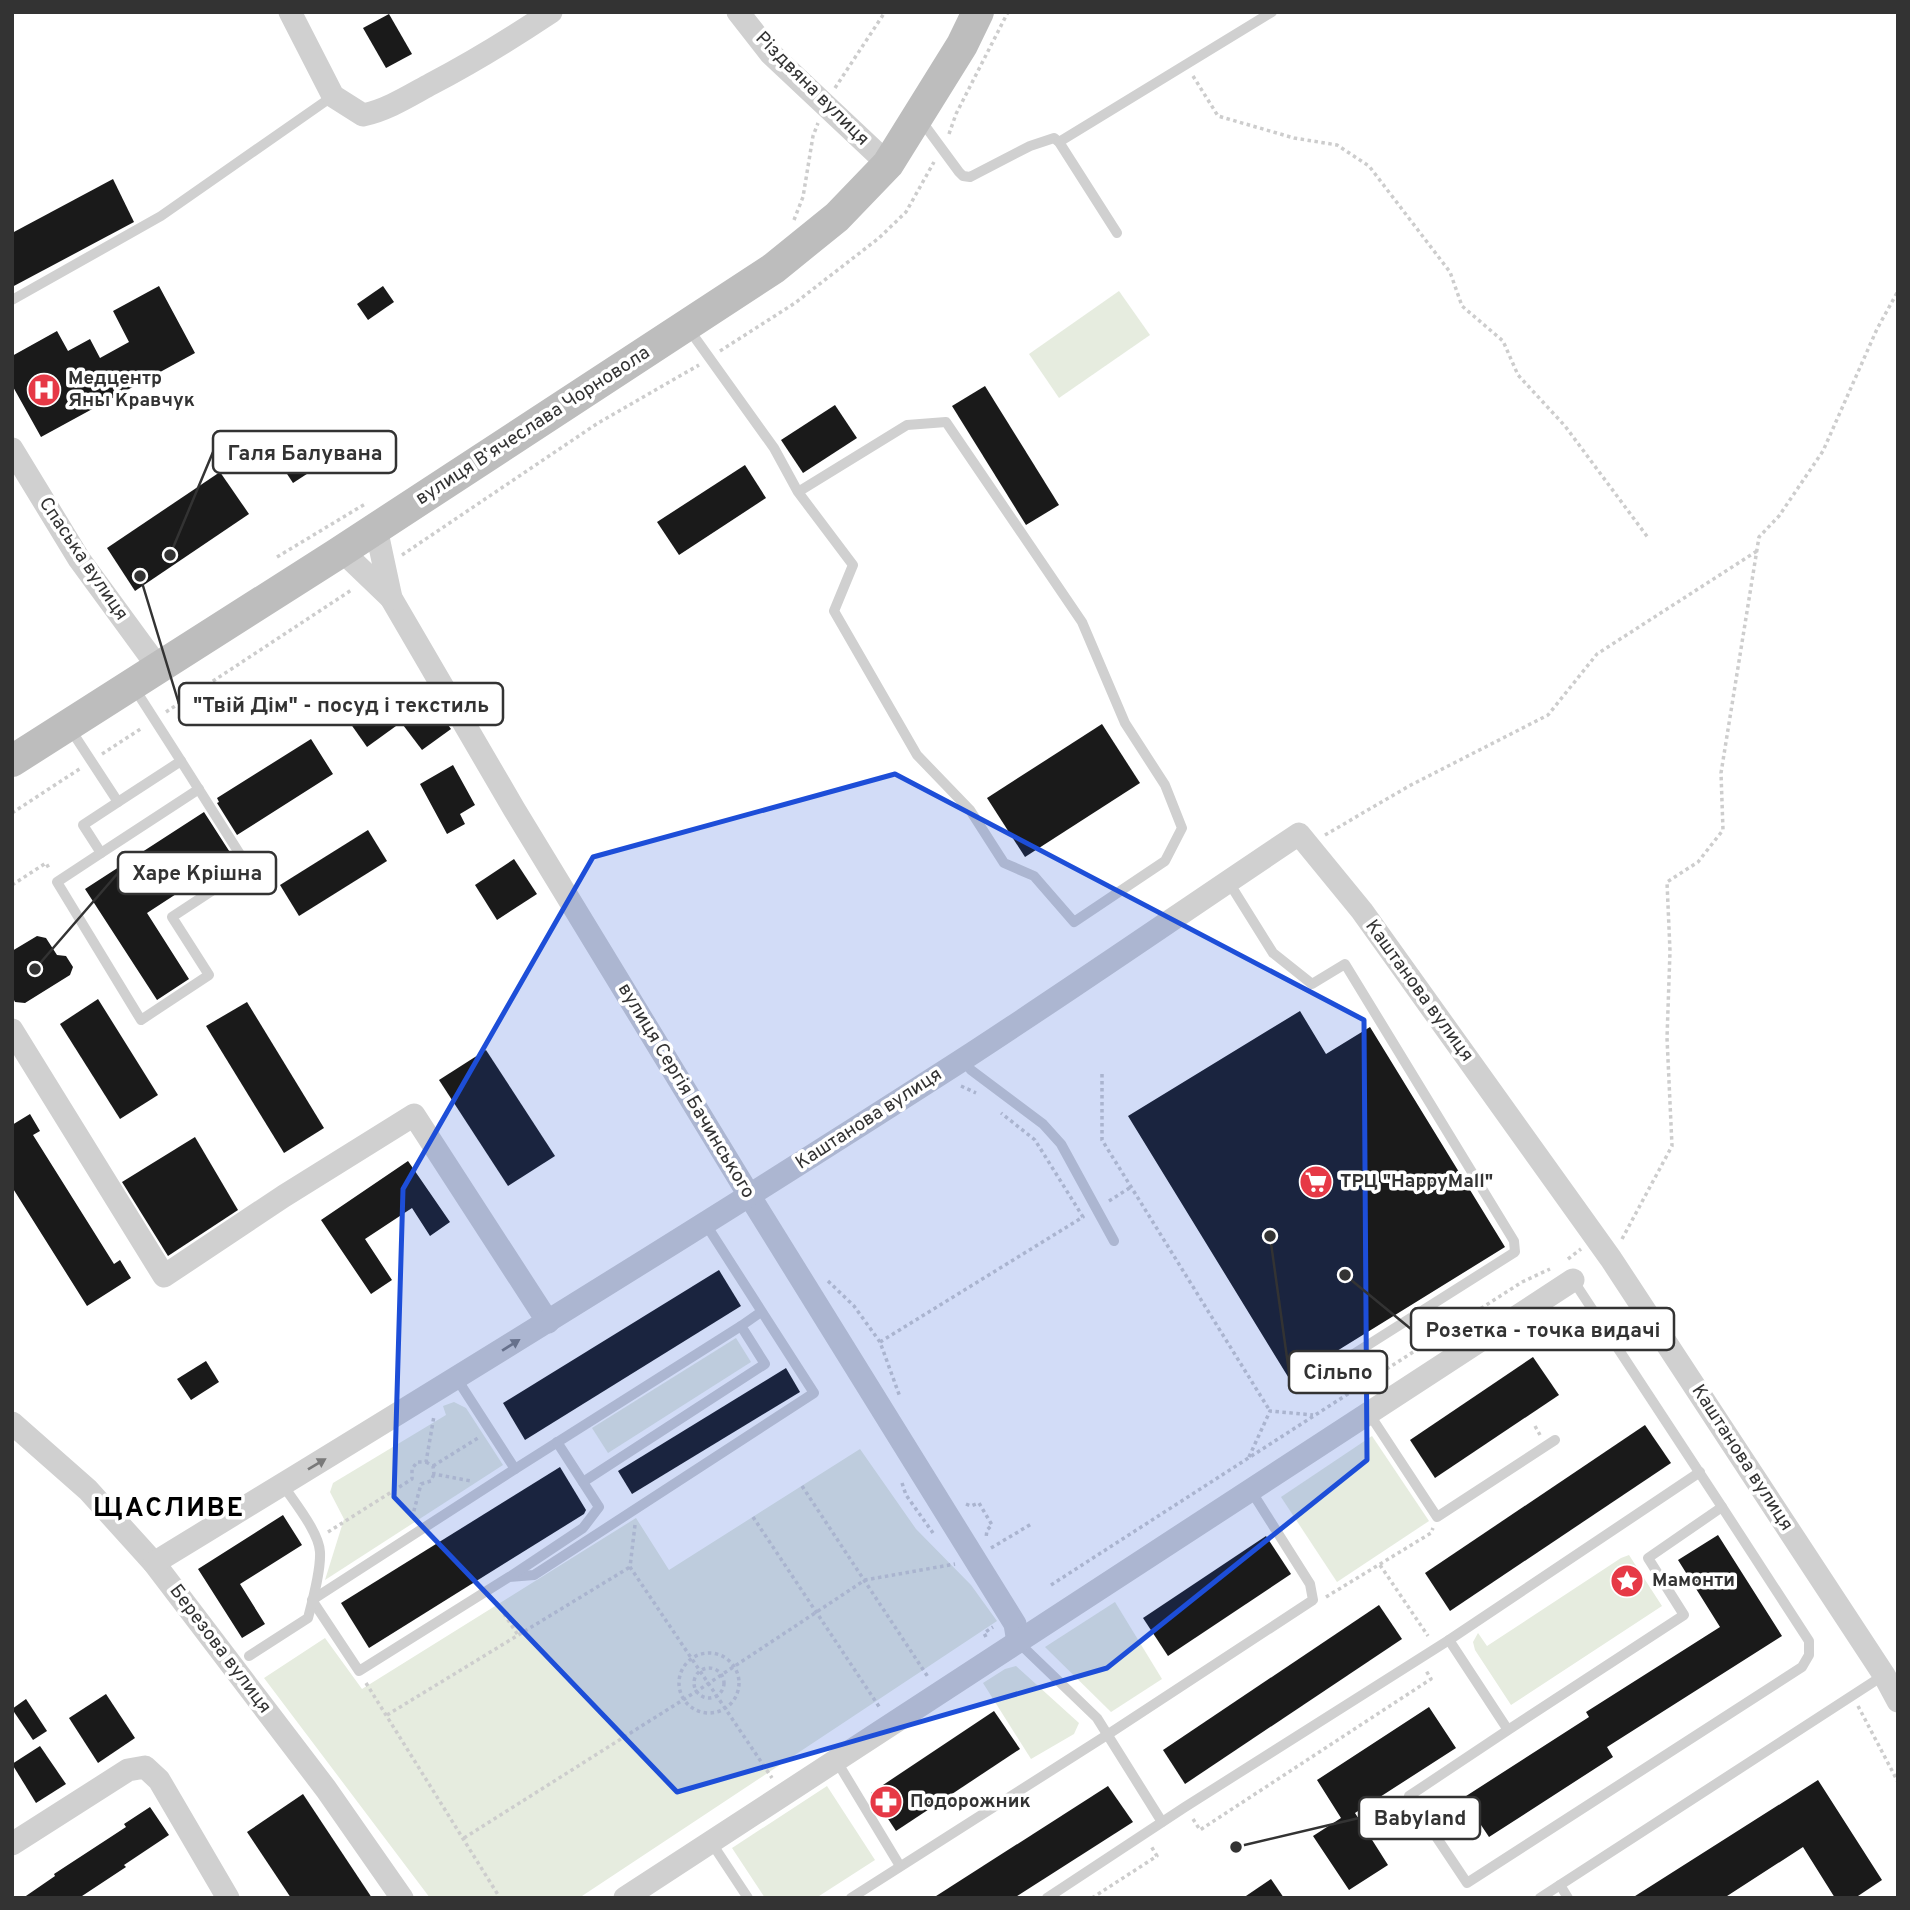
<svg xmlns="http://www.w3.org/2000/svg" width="1910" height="1910" font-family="Overpass,sans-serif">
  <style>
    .green { fill: #e6ecdf }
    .building { fill: #1a1a1a }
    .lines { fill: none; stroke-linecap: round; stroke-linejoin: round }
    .path { stroke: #cdcdcd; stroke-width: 3.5; stroke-dasharray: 3.5 3.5; stroke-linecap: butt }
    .lane { stroke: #d0d0d0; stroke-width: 10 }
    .street { stroke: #d0d0d0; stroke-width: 23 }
    .secondary { stroke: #bdbdbd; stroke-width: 32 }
    .oneway { fill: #7a7a7a }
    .marked { fill: #1d4ed8; fill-opacity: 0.2; stroke: #1d4ed8; stroke-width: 5; stroke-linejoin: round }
    .labels { text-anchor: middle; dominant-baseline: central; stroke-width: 7; stroke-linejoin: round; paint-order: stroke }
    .street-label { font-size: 19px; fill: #333; stroke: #fff }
    .poi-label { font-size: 19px; font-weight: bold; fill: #333; stroke: #fff; text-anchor: start }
    .district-label { font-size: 26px; font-weight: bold; letter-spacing: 2px; fill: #000; stroke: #fff }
    .leader { fill: none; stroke: #333; stroke-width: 2.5 }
    .callout-dot { fill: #333; stroke: #fff; stroke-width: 2.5 }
    .callout { fill: #fff; stroke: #333; stroke-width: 2.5 }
    .callout-label { font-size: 21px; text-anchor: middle; font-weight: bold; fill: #333 }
  </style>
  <rect width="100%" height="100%" fill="#fff"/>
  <!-- green -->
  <g class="green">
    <path d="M1119 291 1150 335 1059 398 1029 354Z"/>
    <path d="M736 1338 751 1362 608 1453 592 1428Z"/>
    <path d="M454 1402 466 1408 503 1465 325 1580 344 1519 330 1492 333 1483 446 1415 443 1406Z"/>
    <path d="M1372 1436 1429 1521 1337 1582 1281 1497Z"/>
    <path d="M860 1449 916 1529 971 1585 997 1621 579 1898H430L264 1678 325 1638 362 1689 636 1518 669 1570Z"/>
    <path d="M1629 1555 1662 1606 1511 1705 1475 1650 1473 1642 1478 1633 1487 1646 1621 1558Z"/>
    <path d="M1115 1602 1162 1679 1111 1712 1045 1647Z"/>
    <path d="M1016 1666 1079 1723 1074 1734 1031 1759 983 1683 1005 1669Z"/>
    <path d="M827 1786 875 1860 816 1898H765L732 1848Z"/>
  </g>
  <!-- building -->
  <g class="building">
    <path d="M389 14 412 54 386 68 363 28Z"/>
    <path d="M113 179 134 222 12 287V233Z"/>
    <path d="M159 286 195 353 41 437 12 385V356L57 331 68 351 90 339 100 358 129 342 113 311Z"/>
    <path d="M383 286 394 302 368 320 357 304Z"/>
    <path d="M985 386 1059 505 1026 525 952 406Z"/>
    <path d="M835 405 857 438 803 473 781 440Z"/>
    <path d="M289 435 313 470 293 483 270 448Z"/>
    <path d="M745 465 766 498 679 555 657 522Z"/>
    <path d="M220 472 249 514 135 591 107 548Z"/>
    <path d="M372 692 396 726 367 747 343 713Z"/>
    <path d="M429 699 451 729 422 750 400 721Z"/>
    <path d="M1102 724 1140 783 1025 857 987 798Z"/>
    <path d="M311 739 333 774 237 835 217 803 219 802 217 798Z"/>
    <path d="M453 765 475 805 460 814 465 824 447 834 420 784Z"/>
    <path d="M204 812 233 857 147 913 189 979 157 1000 85 889Z"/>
    <path d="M368 830 387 861 299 916 280 885Z"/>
    <path d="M514 859 537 894 497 920 475 885Z"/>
    <path d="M37 936 46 938 57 955 66 956 73 967 70 975 25 1003 15 1002 12 996V951Z"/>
    <path d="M98 999 158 1095 120 1119 60 1024Z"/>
    <path d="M247 1002 324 1128 284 1153 206 1026Z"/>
    <path d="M1300 1011 1326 1054 1370 1027 1505 1247 1290 1380 1128 1116Z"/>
    <path d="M486 1050 555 1156 508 1186 439 1080Z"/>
    <path d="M30 1114 40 1131 33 1135 114 1264 120 1260 131 1278 87 1306 12 1187V1125Z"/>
    <path d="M195 1137 238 1210 168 1256 122 1182Z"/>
    <path d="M408 1161 450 1222 430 1236 412 1208 365 1239 392 1280 371 1294 321 1220Z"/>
    <path d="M719 1270 741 1306 525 1440 503 1403Z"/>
    <path d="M1533 1357 1559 1395 1435 1478 1410 1440Z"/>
    <path d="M206 1361 219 1382 191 1400 177 1379Z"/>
    <path d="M786 1368 800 1392 632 1494 618 1471Z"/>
    <path d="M1645 1425 1671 1463 1450 1611 1425 1573Z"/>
    <path d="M560 1467 586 1510 584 1514 369 1648 341 1603Z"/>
    <path d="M283 1515 302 1545 240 1584 265 1624 242 1638 198 1569Z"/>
    <path d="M1718 1535 1782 1636 1607 1747 1613 1757 1489 1837 1463 1798 1589 1717 1586 1712 1720 1627 1678 1560Z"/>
    <path d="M1266 1536 1291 1574 1168 1656 1143 1618Z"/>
    <path d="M1379 1605 1402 1639 1185 1784 1163 1750Z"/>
    <path d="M106 1694 135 1738 98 1763 69 1718Z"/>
    <path d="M26 1699 47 1731 33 1740 12 1709Z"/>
    <path d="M1429 1707 1456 1748 1355 1813 1388 1865 1349 1890 1313 1836 1341 1818 1317 1780Z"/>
    <path d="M994 1711 1020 1749 896 1831 871 1793Z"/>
    <path d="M40 1746 66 1784 36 1803 12 1764Z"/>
    <path d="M1818 1780 1882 1880 1855 1898H1835L1803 1847 1724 1898H1632Z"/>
    <path d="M1108 1786 1133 1822 1014 1898H933Z"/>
    <path d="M303 1794 372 1898H291L247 1832Z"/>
    <path d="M150 1807 169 1835 124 1865 126 1867 79 1898H23L55 1876 54 1874 126 1827 124 1824Z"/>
    <path d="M1271 1879 1284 1898H1243Z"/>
  </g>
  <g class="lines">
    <!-- path -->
    <g class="path">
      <path d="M1193 76 1218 116 1294 138 1337 145 1369 166 1450 272 1462 306 1503 341 1518 375 1565 426 1649 539"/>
      <path d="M835 88 885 12"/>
      <path d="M949 134 956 114 1008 12"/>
      <path d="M794 220 803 197 813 136 818 123"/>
      <path d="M720 351 795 303 879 238 906 212 934 162"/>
      <path d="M402 555 598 423 699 365"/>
      <path d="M277 557 365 504"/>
      <path d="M166 712 353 589"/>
      <path d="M102 754 142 728"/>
      <path d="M12 813 81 768"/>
      <path d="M1325 835 1409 786 1548 715 1597 654 1757 551"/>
      <path d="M12 885 46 863 50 870"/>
      <path d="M1102 1074V1140L1270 1411"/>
      <path d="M961 1086 976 1093"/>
      <path d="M1109 1201 1131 1187"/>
      <path d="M1622 1239 1672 1146 1667 1038 1670 951 1667 882 1698 862 1723 830 1721 773 1759 537 1779 516 1823 451 1877 329 1898 291"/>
      <path d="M1568 1259 1581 1249"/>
      <path d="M828 1281 854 1306 880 1342 900 1397"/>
      <path d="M880 1342 1083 1217 1035 1140 1001 1113"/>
      <path d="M1535 1426 1540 1435"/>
      <path d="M1249 1457 1270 1411 1313 1415"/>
      <path d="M426 1462 433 1466 434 1474 471 1481"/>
      <path d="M433 1466 478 1438"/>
      <path d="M902 1483 906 1495 933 1533"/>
      <path d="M802 1486 928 1677"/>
      <path d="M966 1504 971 1506 979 1503 992 1525 987 1530 986 1538"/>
      <path d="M753 1517 880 1708"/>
      <path d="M412 1518 421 1484 431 1481 434 1474"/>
      <path d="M635 1525 630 1567 772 1778"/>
      <path d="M328 1532 412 1479V1469L417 1462H426L434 1416"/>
      <path d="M991 1548 1033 1523"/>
      <path d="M1380 1565 1428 1636"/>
      <path d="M1051 1585 1522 1282 1550 1269"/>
      <path d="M1326 1597 1431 1533 1433 1528"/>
      <path d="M496 1602 518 1635"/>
      <path d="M986 1637 984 1633 993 1627"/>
      <circle cx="709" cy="1683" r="30"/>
      <circle cx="709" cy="1683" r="15"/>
      <path d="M366 1683 500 1898"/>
      <path d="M1858 1706 1898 1782"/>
      <path d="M387 1715 630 1567"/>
      <path d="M1367 1818 1396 1799"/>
      <path d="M1193 1819 1200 1830 1431 1679 1425 1669"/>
      <path d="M464 1838 697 1691 865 1580 955 1564"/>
      <path d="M1092 1898 1157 1856 1151 1846"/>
    </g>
    <!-- lane -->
    <g class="lane">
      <path d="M920 119 959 172 963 176 970 177 1030 146 1054 138 1059 142 1117 233"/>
      <path d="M1059 142 1272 12"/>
      <path d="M12 300 161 216 333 96"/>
      <path d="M688 328 774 448 798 492 907 425 946 422 1082 622 1125 723 1165 785 1182 828 1165 861 1074 922 1034 876 1004 863 970 810 917 755 834 611 853 565 798 492"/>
      <path d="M133 686 181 761"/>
      <path d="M69 727 118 802 181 761 248 867 172 917 209 975 141 1020 57 882 101 853"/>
      <path d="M118 802 83 825 101 853 199 789"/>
      <path d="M1228 881 1273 953 1312 984 1345 964 1514 1241 1515 1252 1300 1388"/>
      <path d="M963 1059 971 1070 1043 1124 1061 1144 1114 1241"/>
      <path d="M1573 1280 1722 1507"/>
      <path d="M457 1379 515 1469 312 1600 359 1671 509 1577 534 1575 814 1393 705 1223"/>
      <path d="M1368 1412 1437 1517 1555 1440"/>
      <path d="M515 1469 741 1326"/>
      <path d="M583 1482 765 1364 741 1326 761 1312"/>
      <path d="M511 1576 583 1528 599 1507 557 1442"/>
      <path d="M1449 1640 1508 1730 1684 1615 1648 1558 1722 1507 1809 1641V1655L1802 1667 1467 1883 1409 1796 1508 1730"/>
      <path d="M1018 1642 1097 1718 1162 1822"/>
      <path d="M249 1656 308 1618C313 1599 321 1570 320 1552 319 1532 294 1502 283 1485"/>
      <path d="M836 1760 900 1866"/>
      <path d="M711 1842 748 1898"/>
      <path d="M1560 1885 1884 1675"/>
      <path d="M851 1898 1107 1735 1313 1600 1310 1584 1250 1489"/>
      <path d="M1047 1898 1185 1807 1449 1640 1700 1472"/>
      <path d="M1540 1898 1560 1885 1568 1898"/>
    </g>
    <!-- street -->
    <g class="street">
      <path d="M290 12 333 96 363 115C387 110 409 96 431 84 473 62 512 38 551 12"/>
      <path d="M738 12 770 53 888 164"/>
      <path d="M12 449 79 559 158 667"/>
      <path d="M376 528 391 598 514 809 749 1195 1015 1624 1018 1642"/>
      <path d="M342 551 391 598"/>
      <path d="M12 1030 164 1276 284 1196 414 1115 548 1322"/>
      <path d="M12 1423 88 1490 154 1563 326 1789 402 1898"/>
      <path d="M154 1563C424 1398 693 1233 959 1062 1073 988 1185 910 1299 834L1362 911 1611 1259 1884 1675 1898 1701"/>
      <path d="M12 1844 128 1770 145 1767 159 1780 228 1898"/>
      <path d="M625 1898 1573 1280"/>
    </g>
    <!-- secondary -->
    <path class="secondary" d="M12 761 337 554 774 268 837 217 888 164 962 45 978 12"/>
  </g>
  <!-- one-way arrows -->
  <defs><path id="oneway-solid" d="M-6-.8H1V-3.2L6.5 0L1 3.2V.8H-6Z" transform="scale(1.75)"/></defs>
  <g class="oneway">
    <use href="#oneway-solid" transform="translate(511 1345) rotate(-32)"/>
    <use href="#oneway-solid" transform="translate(317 1464) rotate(-31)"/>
  </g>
  <!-- marked area -->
  <path class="marked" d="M895 774 1364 1020 1367 1460 1107 1668 677 1792 394 1497 403 1189 593 857Z"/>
  <!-- icons -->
  <defs>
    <symbol id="hospital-disc" viewBox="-11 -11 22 22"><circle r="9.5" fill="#e63946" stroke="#fff"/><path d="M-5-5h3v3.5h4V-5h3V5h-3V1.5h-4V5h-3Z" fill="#fff"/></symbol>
    <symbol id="supermarket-disc" viewBox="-11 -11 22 22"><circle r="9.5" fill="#e63946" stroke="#fff"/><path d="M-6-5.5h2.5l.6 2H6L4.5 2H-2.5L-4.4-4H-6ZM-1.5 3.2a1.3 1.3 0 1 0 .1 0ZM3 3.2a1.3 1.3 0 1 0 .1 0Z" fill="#fff"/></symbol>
    <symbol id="sight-disc" viewBox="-11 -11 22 22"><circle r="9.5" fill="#e63946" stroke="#fff"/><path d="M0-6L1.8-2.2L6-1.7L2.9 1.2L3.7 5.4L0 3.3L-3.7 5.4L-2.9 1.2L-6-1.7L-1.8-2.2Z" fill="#fff"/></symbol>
    <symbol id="pharmacy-disc" viewBox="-11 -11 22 22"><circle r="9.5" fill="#e63946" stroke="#fff"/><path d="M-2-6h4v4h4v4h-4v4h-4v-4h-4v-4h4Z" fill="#fff"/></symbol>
  </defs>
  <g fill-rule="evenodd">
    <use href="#hospital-disc" x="25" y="371" width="38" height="38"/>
    <use href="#supermarket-disc" x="1297" y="1163" width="38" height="38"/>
    <use href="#sight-disc" x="1608" y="1562" width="38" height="38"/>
    <use href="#pharmacy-disc" x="867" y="1783" width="38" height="38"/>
  </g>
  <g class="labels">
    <!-- street labels -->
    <g class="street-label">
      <text transform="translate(812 89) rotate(45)">Різдвяна вулиця</text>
      <text transform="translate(533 426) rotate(-33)">вулиця Вʼячеслава Чорновола</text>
      <text transform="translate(83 559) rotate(56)">Спаська вулиця</text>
      <text transform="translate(1419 991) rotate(54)">Каштанова вулиця</text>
      <text transform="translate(686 1091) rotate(59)">вулиця Сергія Бачинського</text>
      <text transform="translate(869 1119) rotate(-33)">Каштанова вулиця</text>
      <text transform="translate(1742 1458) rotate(57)">Каштанова вулиця</text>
      <text transform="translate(220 1649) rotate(53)">Березова вулиця</text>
    </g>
    <!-- poi labels -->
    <g class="poi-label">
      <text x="68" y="379">Медцентр<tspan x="68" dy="22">Яны Кравчук</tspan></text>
      <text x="1340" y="1182">ТРЦ "HappyMall"</text>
      <text x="1652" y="1581">Мамонти</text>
      <text x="910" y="1802">Подорожник</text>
    </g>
    <!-- district labels -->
    <g class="district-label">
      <text x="169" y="1509">ЩАСЛИВЕ</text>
    </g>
  </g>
  <!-- callouts -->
  <path class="leader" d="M170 555L213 452M140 576L179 704M35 969L118 873M1345 1275L1411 1329M1270 1236L1289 1372M1236 1847L1359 1818"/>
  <g class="callout-dot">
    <circle cx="170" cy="555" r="7"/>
    <circle cx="140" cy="576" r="7"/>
    <circle cx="35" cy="969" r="7"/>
    <circle cx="1345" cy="1275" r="7"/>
    <circle cx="1270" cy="1236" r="7"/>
    <circle cx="1236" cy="1847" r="7"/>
  </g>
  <g class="callout">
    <rect x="213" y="431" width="183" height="42" rx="7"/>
    <rect x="179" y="683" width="324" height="42" rx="7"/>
    <rect x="118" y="852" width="158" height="42" rx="7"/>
    <rect x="1411" y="1308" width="263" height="42" rx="7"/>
    <rect x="1289" y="1351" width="98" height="42" rx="7"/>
    <rect x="1359" y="1797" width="121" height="42" rx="7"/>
  </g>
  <g class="callout-label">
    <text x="305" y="460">Галя Балувана</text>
    <text x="341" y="712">"Твій Дім" - посуд і текстиль</text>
    <text x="197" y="880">Харе Крішна</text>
    <text x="1543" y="1337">Розетка - точка видачі</text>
    <text x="1338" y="1379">Сільпо</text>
    <text x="1420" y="1825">Babyland</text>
  </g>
  <!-- border -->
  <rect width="1910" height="1910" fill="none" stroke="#333333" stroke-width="28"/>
</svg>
